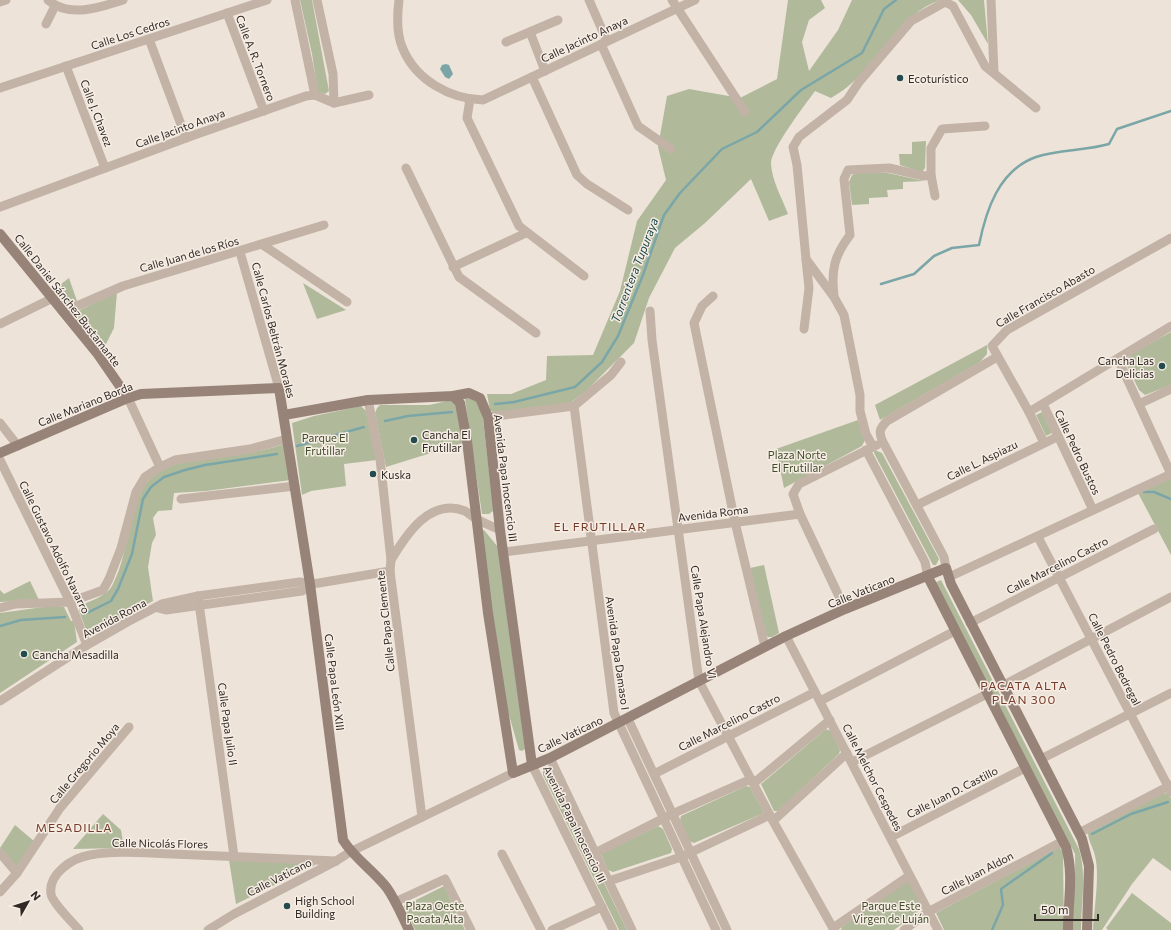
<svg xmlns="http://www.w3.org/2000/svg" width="1171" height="930" font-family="Commissioner,sans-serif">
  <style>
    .green { fill: #b0ba9b }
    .water { fill: #7ba6a7 }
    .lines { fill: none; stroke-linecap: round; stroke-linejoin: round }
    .stream { stroke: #7ba6a7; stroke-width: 2.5 }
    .street { stroke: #c3b3a6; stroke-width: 9 }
    .secondary { stroke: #978378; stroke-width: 10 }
    .poi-dot { fill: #214b4d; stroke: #f6ede4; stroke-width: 1.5 }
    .labels { text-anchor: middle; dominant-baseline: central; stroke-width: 3; stroke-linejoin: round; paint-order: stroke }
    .street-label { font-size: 11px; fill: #312926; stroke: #f6ede4 }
    .poi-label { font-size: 11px; fill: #312926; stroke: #f6ede4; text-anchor: start }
    .park-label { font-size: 11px; fill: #414c2d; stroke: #f6ede4 }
    .water-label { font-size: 12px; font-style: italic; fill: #214b4d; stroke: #f6ede4 }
    .neighbourhood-label { font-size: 12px; letter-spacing: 1px; fill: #763a29; stroke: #f6ede4 }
  </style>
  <rect width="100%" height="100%" fill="#ede3d9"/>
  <!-- green -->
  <g class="green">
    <path d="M300 0H312L329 91 325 94 318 92 312 54Z"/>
    <path d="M788 0H821L825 8 809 20 802 42 809 71 838 30 852 0H940C900 14 884 55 853 82 847 88 839 93 831 98L815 91C805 105 770 150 771 164 772 181 782 198 788 214L769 221 751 179 705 223 675 248 649 298 634 343 587 390 570 403 494 413 490 410 487 394H511L546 380 547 356 593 355 620 291 637 221 666 180 658 147 667 96 689 89 740 98 777 79Z"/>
    <path d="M958 0H984L988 44 971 15Z"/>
    <path d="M926 141 925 168 922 172 900 165 899 154H912V142Z"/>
    <path d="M857 173H888L924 181 903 182V189L887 190 888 197 869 198V204L852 205 849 182 852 175Z"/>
    <path d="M69 278 77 301 65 305 52 291Z"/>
    <path d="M303 283 346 310 317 319Z"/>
    <path d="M117 292 114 328 103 350 78 321 75 317 76 312Z"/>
    <path d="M1171 332V385L1145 395 1139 390 1127 366 1128 358 1134 352Z"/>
    <path d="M987 345V354L980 362 880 420 875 405Z"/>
    <path d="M471 398 475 399 482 410 493 507V511L489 514H482L465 399Z"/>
    <path d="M452 400 456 401 463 443 386 467 375 413 377 408 380 405H429Z"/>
    <path d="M361 406 366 411 377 460 344 464 346 486 311 491 302 495 292 423 314 416Z"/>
    <path d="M1042 412 1052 433 1046 436 1036 415Z"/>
    <path d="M858 420 865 440 862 446 784 488 776 449Z"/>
    <path d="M285 444 291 480 206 491 174 493 172 510 158 511 153 518 156 535 152 543 148 567 153 601 93 634 87 632 79 611 81 605C91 601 103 597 110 589 113 585 115 579 117 575 129 547 131 491 155 474 183 455 221 458 253 452 264 450 275 447 285 444Z"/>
    <path d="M875 450 882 453 939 559 936 565H933L874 453Z"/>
    <path d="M1171 478V555L1138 493Z"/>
    <path d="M484 530 498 547 525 749 522 751 519 750 505 701 481 532Z"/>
    <path d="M764 565 779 633 772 637H768L764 633 750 568Z"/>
    <path d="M941 580 1079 849C1087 876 1081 902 1081 930H1073C1072 904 1076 880 1075 854L934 583Z"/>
    <path d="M30 581 39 600 0 602V590L4 594Z"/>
    <path d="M43 607H64L71 621H74L77 642 0 693V613Z"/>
    <path d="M826 729 831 731 840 750 839 754 778 811H774L761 784Z"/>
    <path d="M548 769 550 772 627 930H619L543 775V771Z"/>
    <path d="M746 786 750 787 764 813 694 843 689 841 680 820 681 816Z"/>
    <path d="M1167 793 1171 798V871L1153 858 1132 884 1102 930H1093C1094 909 1100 875 1095 856 1093 847 1088 841 1088 832L1161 794Z"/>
    <path d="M103 814 121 830 124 848 73 849Z"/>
    <path d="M15 825 35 842 16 867 0 848Z"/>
    <path d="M658 826 663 829 672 849 671 853 613 872 608 870 601 854Z"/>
    <path d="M1060 847 1063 854 1064 930H944L936 913Z"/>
    <path d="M229 860 314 863 315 865 236 904Z"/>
    <path d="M908 880 923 908 894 930H841L842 927Z"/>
    <path d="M444 886 465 930H415L404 906Z"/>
    <path d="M1132 893 1171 923V930H1108L1106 928Z"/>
  </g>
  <!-- water -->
  <path class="water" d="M446 64 449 65 453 74 449 79 445 77 440 69 442 65Z"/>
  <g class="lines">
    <!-- stream -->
    <g class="stream">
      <path d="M881 284 914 274 934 256 952 248 979 245C986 210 999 170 1036 157 1059 149 1085 151 1109 144L1117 129 1171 111"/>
      <path d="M495 404 514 402 575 387 602 362 618 336 643 275 664 215 680 193 722 149 757 132 801 90 862 53 884 9 896 0"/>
      <path d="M385 421 408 416 452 412"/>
      <path d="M297 446 364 427"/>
      <path d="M1144 492H1154L1171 499"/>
      <path d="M87 613 111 601 118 589 132 554 143 499 151 487 164 477 185 470 205 465 277 454"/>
      <path d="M0 626 21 620 65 617"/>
      <path d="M1092 834 1131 814 1168 802"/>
      <path d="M992 930 1003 905 1001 889 1052 853"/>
    </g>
    <!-- street -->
    <g class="street">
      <path d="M48 0C69 18 99 8 123 0"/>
      <path d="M295 0 315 95"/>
      <path d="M317 0 333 74 334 103"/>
      <path d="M399 0C397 16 396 34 403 49 416 80 450 99 483 100L695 0"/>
      <path d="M589 0 607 41"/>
      <path d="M672 0 745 112"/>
      <path d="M991 0 994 73"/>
      <path d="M0 2 6 0"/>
      <path d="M227 13 264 111"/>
      <path d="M46 24 55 6"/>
      <path d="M530 32 545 71"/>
      <path d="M149 39 186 138"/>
      <path d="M506 42 558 20"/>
      <path d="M601 44 638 126 671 149"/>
      <path d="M66 66 105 168"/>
      <path d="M532 77 577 175 587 184 628 210"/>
      <path d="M0 88 267 0"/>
      <path d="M470 99 467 118 519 226 584 276"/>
      <path d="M406 168 459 277 536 333"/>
      <path d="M935 196 931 175V148L942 129 985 126"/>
      <path d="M0 207 197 134 306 96 315 95 334 103 369 95"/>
      <path d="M263 245 347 302"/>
      <path d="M240 252 279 388"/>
      <path d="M453 267 526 233"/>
      <path d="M713 296 702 306 694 323 735 522 765 647"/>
      <path d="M834 296C831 270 834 256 850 235L844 179 848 170 889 168 924 176 931 175"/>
      <path d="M650 311 652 340 699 681 773 821 834 930"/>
      <path d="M63 312 123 286 324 225"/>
      <path d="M0 324 53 298"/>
      <path d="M804 329 809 288 806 260"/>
      <path d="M1118 359 1171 474"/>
      <path d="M128 398 160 467"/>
      <path d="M368 400 380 459 391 560 390 571 422 817"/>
      <path d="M1043 404 1093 510"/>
      <path d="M1139 404 1171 389"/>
      <path d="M574 406 614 713 716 930"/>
      <path d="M1029 412 1171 326"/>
      <path d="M488 417 574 406 611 375 621 362"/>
      <path d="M0 423 18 446"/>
      <path d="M1044 443 1029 412 992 346 1007 330 1171 238"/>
      <path d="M873 447 866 434 860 411V395L844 315 834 297 806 259 797 165 793 147 799 137 847 100 859 82 911 21 945 2 953 6 985 66 1036 108"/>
      <path d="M866 450 925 562 928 577"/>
      <path d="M0 460 70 602 87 645"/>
      <path d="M181 499 295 486"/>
      <path d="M917 505 1057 437"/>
      <path d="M1038 537 1171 792"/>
      <path d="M504 552 800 514"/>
      <path d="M391 560C406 535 430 497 465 511 468 513 472 516 475 518 483 523 492 526 500 530"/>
      <path d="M946 568 944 557 883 442C878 432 880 428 887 421L997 357"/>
      <path d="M949 577 1171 474"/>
      <path d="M198 596 234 856"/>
      <path d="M0 608 16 604 70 602 103 590 109 579 121 548 136 492 145 477 160 467 175 460 250 449 287 439"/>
      <path d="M158 608 166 610 302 591 310 584"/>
      <path d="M845 609 800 514 793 494 799 484 877 445"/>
      <path d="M970 623 1154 529"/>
      <path d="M786 636 938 930"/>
      <path d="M1002 686 1171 597"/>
      <path d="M0 701 87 645 129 621 162 604 198 596 300 582 310 584 319 583 390 571"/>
      <path d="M820 701 955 631"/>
      <path d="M628 719 727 930"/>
      <path d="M550 758 632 930"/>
      <path d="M1041 759 1171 693"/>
      <path d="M852 762 987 694"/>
      <path d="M532 765 613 930"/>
      <path d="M654 774 815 692"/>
      <path d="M754 783 830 720"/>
      <path d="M773 821 847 753"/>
      <path d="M1079 833 1171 785"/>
      <path d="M891 837 1025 768"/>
      <path d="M0 853 17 873"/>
      <path d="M595 853 672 814 751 779"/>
      <path d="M502 854 541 930"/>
      <path d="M609 881 681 857 770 815"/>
      <path d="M0 892 17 873 60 808 129 727"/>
      <path d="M395 902 445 879 471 930"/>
      <path d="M833 928 909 876"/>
      <path d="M79 930C73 923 52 902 51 894 48 874 72 858 90 855 116 850 145 853 172 854 226 856 281 859 336 861"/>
      <path d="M208 930 234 914 336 861 350 852 513 773"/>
      <path d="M552 930 602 907"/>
      <path d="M904 930 928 912 1063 841"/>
    </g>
    <!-- secondary -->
    <g class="secondary">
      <path d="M0 234 97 353 128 398"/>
      <path d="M453 396 460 403 467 441 488 613 513 773 550 758 786 636 845 609 946 568 951 584 1082 839 1089 866 1087 930"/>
      <path d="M284 415 368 400 453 396 469 393 480 398 488 417 500 530 532 765"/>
      <path d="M0 453 128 398 141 394 279 388 310 584 343 840C354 858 374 871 387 888 396 901 402 916 409 930"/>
      <path d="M928 577 1066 847C1074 874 1068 902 1068 930"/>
    </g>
  </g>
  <!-- markers -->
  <g class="poi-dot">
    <circle cx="900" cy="78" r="4"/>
    <circle cx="1162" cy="366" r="4"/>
    <circle cx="414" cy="440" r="4"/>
    <circle cx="373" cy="474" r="4"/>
    <circle cx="24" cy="654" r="4"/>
    <circle cx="287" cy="906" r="4"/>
  </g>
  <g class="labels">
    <!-- street labels -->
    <g class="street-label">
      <text transform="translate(130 33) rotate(-18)">Calle Los Cedros</text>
      <text transform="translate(584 39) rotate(-25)">Calle Jacinto Anaya</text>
      <text transform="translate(256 58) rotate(69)">Calle A. R. Tornero</text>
      <text transform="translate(97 113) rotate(69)">Calle J. Chavez</text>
      <text transform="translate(180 128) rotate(-20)">Calle Jacinto Anaya</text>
      <text transform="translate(189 254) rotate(-16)">Calle Juan de los Ríos</text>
      <text transform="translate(1045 296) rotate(-30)">Calle Francisco Abasto</text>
      <text transform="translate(68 300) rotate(52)">Calle Daniel Sánchez Bustamante</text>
      <text transform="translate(274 330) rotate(75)">Calle Carlos Beltrán Morales</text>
      <text transform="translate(85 404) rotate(-22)">Calle Mariano Borda</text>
      <text transform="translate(1078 452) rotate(65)">Calle Pedro Bustos</text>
      <text transform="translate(982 460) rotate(-26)">Calle L. Aspiazu</text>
      <text transform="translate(506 478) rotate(83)">Avenida Papa Inocencio III</text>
      <text transform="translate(713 513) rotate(-7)">Avenida Roma</text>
      <text transform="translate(55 547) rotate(64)">Calle Gustavo Adolfo Navarro</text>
      <text transform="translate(1057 565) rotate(-27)">Calle Marcelino Castro</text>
      <text transform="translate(861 591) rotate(-22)">Calle Vaticano</text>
      <text transform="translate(114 618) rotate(-28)">Avenida Roma</text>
      <text transform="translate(385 621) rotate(-96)">Calle Papa Clemente</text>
      <text transform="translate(704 622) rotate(81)">Calle Papa Alejandro VI</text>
      <text transform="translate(618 653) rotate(82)">Avenida Papa Damaso I</text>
      <text transform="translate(1115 659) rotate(63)">Calle Pedro Bedregal</text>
      <text transform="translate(335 682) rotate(83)">Calle Papa León XIII</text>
      <text transform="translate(729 722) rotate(-27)">Calle Marcelino Castro</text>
      <text transform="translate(228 724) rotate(82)">Calle Papa Julio II</text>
      <text transform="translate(570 734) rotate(-26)">Calle Vaticano</text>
      <text transform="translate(84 763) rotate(-50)">Calle Gregorio Moya</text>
      <text transform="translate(873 777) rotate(63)">Calle Melchor Cespedes</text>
      <text transform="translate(952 792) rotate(-27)">Calle Juan D. Castillo</text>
      <text transform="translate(575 824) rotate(64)">Avenida Papa Inocencio III</text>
      <text transform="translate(160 843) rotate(1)">Calle Nicolás Flores</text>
      <text transform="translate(977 873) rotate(-28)">Calle Juan Aldon</text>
      <text transform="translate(279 877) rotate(-27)">Calle Vaticano</text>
    </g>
    <!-- poi labels -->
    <g class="poi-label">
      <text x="908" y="78">Ecoturístico</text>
      <text x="1154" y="360" text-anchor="end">Cancha Las<tspan x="1154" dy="13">Delicias</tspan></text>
      <text x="422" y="434">Cancha El<tspan x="422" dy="13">Frutillar</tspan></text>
      <text x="381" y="474">Kuska</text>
      <text x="32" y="654">Cancha Mesadilla</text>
      <text x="295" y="900">High School<tspan x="295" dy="13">Building</tspan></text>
    </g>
    <!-- park labels -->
    <g class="park-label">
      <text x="325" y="437">Parque El<tspan x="325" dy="13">Frutillar</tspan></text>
      <text x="797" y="454">Plaza Norte<tspan x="797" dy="13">El Frutillar</tspan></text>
      <text x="435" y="905">Plaza Oeste<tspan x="435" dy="13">Pacata Alta</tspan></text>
      <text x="891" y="905">Parque Este<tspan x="891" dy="13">Virgen de Luján</tspan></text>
    </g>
    <!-- water labels -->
    <g class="water-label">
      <text transform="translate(634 270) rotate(-69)">Torrentera Tupuraya</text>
    </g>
    <!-- neighbourhood labels -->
    <g class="neighbourhood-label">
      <text x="600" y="526">EL FRUTILLAR</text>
      <text x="1024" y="685">PACATA ALTA<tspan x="1024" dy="14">PLAN 300</tspan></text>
      <text x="74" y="827">MESADILLA</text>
    </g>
  </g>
  <!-- north arrow -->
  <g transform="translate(28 902) rotate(51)" stroke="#f6ede4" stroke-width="3" paint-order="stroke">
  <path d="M0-3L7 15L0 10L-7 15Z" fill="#312926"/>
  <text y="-6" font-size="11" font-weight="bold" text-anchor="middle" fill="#312926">N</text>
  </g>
  <!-- scale -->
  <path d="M1035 914v6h63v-6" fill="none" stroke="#312926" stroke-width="2"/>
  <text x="1041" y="914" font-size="12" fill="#312926" stroke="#f6ede4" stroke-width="3" paint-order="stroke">50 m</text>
</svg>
